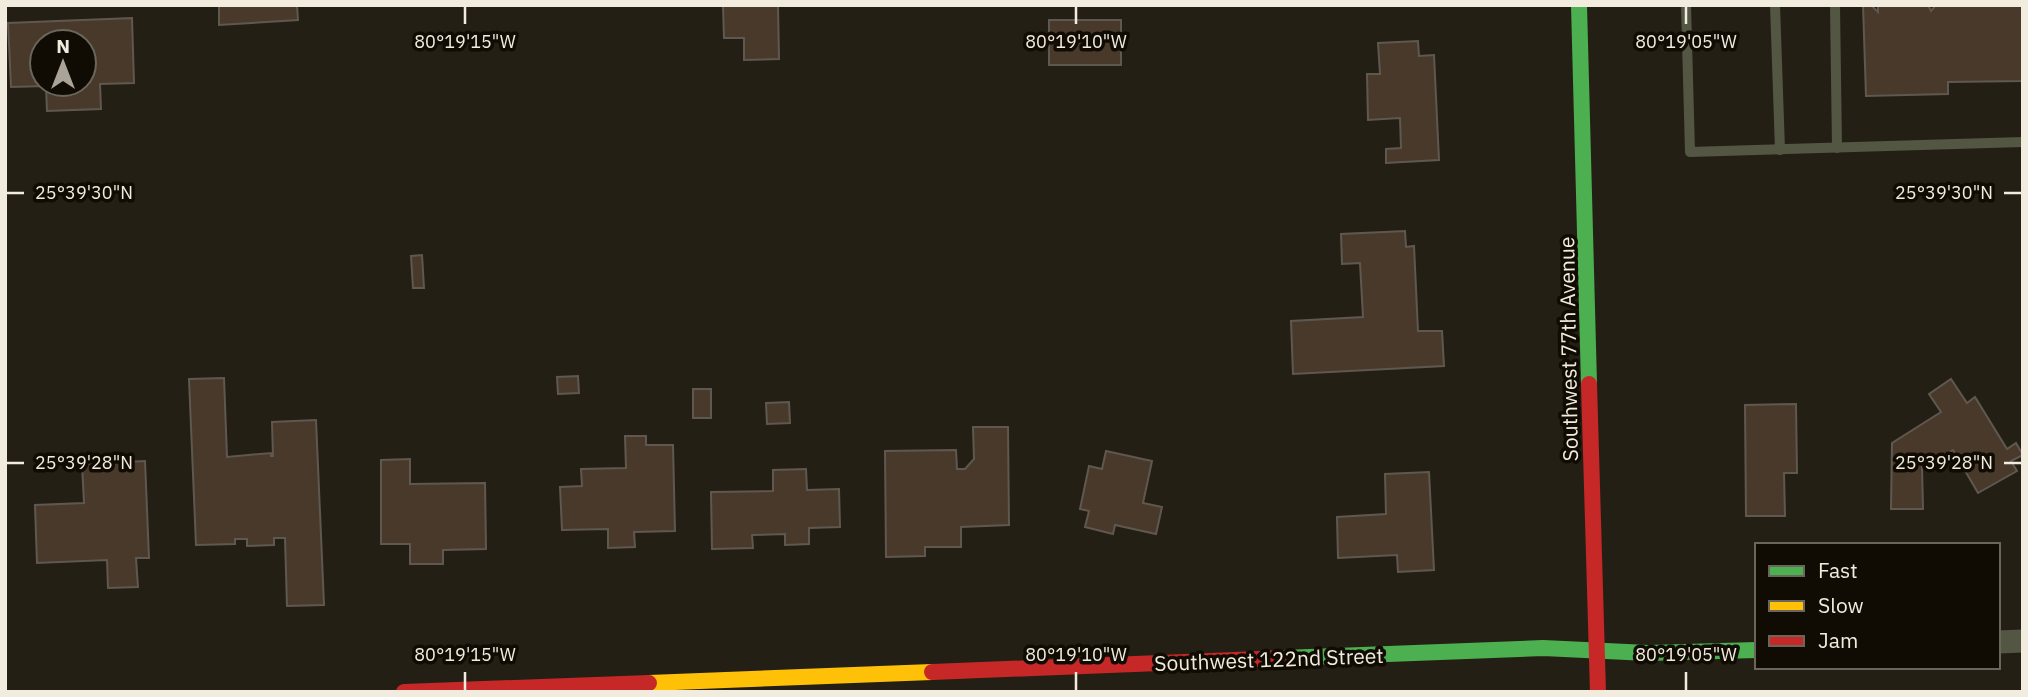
<svg xmlns="http://www.w3.org/2000/svg" width="2028" height="697" font-family="'IBM Plex Sans',sans-serif">
  <style>
    .building { fill: #49392a; stroke: #5f5850; stroke-width: 2; fill-rule: evenodd }
    .lines { fill: none; stroke-linecap: round; stroke-linejoin: round }
    .lane { stroke: #545644; stroke-width: 10 }
    .street { stroke: #545644; stroke-width: 23 }
    .fast { stroke: #4caf50; stroke-width: 16 }
    .slow { stroke: #ffc107; stroke-width: 16 }
    .jam { stroke: #c62828; stroke-width: 16 }
    .ticks { fill: none; stroke: #f2ecdf; stroke-width: 2.5 }
    .labels { text-anchor: middle; dominant-baseline: central; stroke-width: 7; stroke-linejoin: round; paint-order: stroke }
    .street-label { font-size: 21px; fill: #f2ecdf; stroke: #100c04 }
    .ticks-label { font-size: 18px; text-anchor: middle; fill: #f2ecdf; stroke: #100c04; stroke-width: 7; stroke-linejoin: round; paint-order: stroke }
  </style>
  <rect width="100%" height="100%" fill="#241f14"/>
  <!-- building -->
  <g class="building">
    <path d="M219 5H297L298 20 219 25Z"/>
    <path d="M723 5H778L779 59 744 60V38H724Z"/>
    <path d="M1863 5H1871L1878 12V5H1928L1931 11 1936 5H2023V81L1948 82V94L1866 96Z"/>
    <path d="M132 18 134 83 100 84 101 109 47 111 46 86 11 87 8 23ZM42 42H84V84H42Z"/>
    <rect x="1049" y="20" width="72" height="45"/>
    <path d="M1418 41 1419 56 1434 55 1439 160 1386 163V149L1401 148 1400 118 1368 120 1367 74H1380L1378 43Z"/>
    <path d="M1405 231 1406 247 1414 246 1418 331H1442L1444 366 1293 374 1291 321 1363 317 1360 263 1342 264 1341 234Z"/>
    <path d="M422 255 424 288H413L411 256Z"/>
    <path d="M578 376 579 393 558 394 557 377Z"/>
    <path d="M224 378 227 457 271 453V456H273L272 422 316 420 324 605 287 606 285 538H274V545L247 546V539H235V544L196 545 189 379Z"/>
    <path d="M1951 379 1967 403 1975 397 2007 449 2016 443 2023 455 2011 461 2017 471 1978 493 1953 450 1922 467 1923 509H1891L1892 443 1941 412 1929 394Z"/>
    <rect x="693" y="389" width="18" height="29"/>
    <path d="M789 402 790 423 767 424 766 403Z"/>
    <path d="M1796 404 1797 473H1784L1785 516H1746L1745 405Z"/>
    <path d="M973 427H1008L1009 525 961 527V547H925V556L886 557 885 451 956 450 957 469H965L974 459Z"/>
    <path d="M625 436H646V445H673L675 531 634 532 635 547 608 548V529L562 530 560 487 582 486 581 469 626 468Z"/>
    <path d="M1106 451 1152 461 1143 503 1162 507 1156 534 1115 525 1113 534 1085 527 1089 511 1080 509 1089 466 1102 469Z"/>
    <path d="M410 459V484L485 483 486 549 443 550V564H410V544H381V460Z"/>
    <path d="M145 461 149 558H136L138 587 108 588 107 560 37 563 35 505 84 503 82 464Z"/>
    <path d="M806 469 807 490 839 489 840 527 809 528V544L785 545V534L752 535 753 548 712 549 711 492 773 491V470Z"/>
    <path d="M1429 472 1434 570 1398 572 1397 555 1338 558 1337 517 1386 514 1385 474Z"/>
  </g>
  <g class="lines">
    <!-- lane -->
    <g class="lane">
      <path d="M1686 5 1690 152 2023 142"/>
      <path d="M1775 5 1780 150"/>
      <path d="M1835 5 1837 148"/>
    </g>
    <!-- street -->
    <path class="street" d="M1998 642 2023 641"/>
    <!-- fast -->
    <g class="fast">
      <path d="M1579 5 1589 384"/>
      <path d="M1283 658 1543 648 1648 653 1757 650"/>
    </g>
    <!-- slow -->
    <path class="slow" d="M649 683 932 672"/>
    <!-- jam -->
    <g class="jam">
      <path d="M1589 384 1598 692"/>
      <path d="M932 672 1283 658"/>
      <path d="M404 692 649 683"/>
    </g>
  </g>
  <!-- ticks -->
  <path class="ticks" d="M465 7V24M1076 7V24M1686 7V24M7 193H24M2004 193H2021M7 463H24M2004 463H2021M465 672V690M1076 672V690M1686 672V690"/>
  <g class="labels">
    <!-- street labels -->
    <g class="street-label">
      <text transform="translate(1568 349) rotate(-91)">Southwest 77th Avenue</text>
      <text transform="translate(1269 659) rotate(-2)">Southwest 122nd Street</text>
    </g>
  </g>
  <g class="ticks-label">
    <text x="465" y="48">80°19'15"W</text>
    <text x="1076" y="48">80°19'10"W</text>
    <text x="1686" y="48">80°19'05"W</text>
    <text x="84" y="199">25°39'30"N</text>
    <text x="1944" y="199">25°39'30"N</text>
    <text x="84" y="469">25°39'28"N</text>
    <text x="1944" y="469">25°39'28"N</text>
    <text x="465" y="661">80°19'15"W</text>
    <text x="1076" y="661">80°19'10"W</text>
    <text x="1686" y="661">80°19'05"W</text>
  </g>
  <!-- border -->
  <rect width="2028" height="697" fill="none" stroke="#f2ecdf" stroke-width="14"/>
  <!-- legend -->
  <rect x="1755" y="543" width="245" height="126" fill="#100c04" stroke="#6a665c" stroke-width="2"/>
  <rect x="1769" y="566" width="35" height="10" fill="#4caf50" stroke="#6a665c" stroke-width="2"/>
  <text x="1818" y="578" font-size="21" fill="#f2ecdf">Fast</text>
  <rect x="1769" y="601" width="35" height="10" fill="#ffc107" stroke="#6a665c" stroke-width="2"/>
  <text x="1818" y="613" font-size="21" fill="#f2ecdf">Slow</text>
  <rect x="1769" y="636" width="35" height="10" fill="#c62828" stroke="#6a665c" stroke-width="2"/>
  <text x="1818" y="648" font-size="21" fill="#f2ecdf">Jam</text>
  <!-- north arrow -->
  <g transform="translate(63 63)"><circle r="33" fill="#100c04" stroke="#6a665c" stroke-width="2"/>
  <path d="M0-5L12 26L0 18L-12 26Z" fill="#aaa498"/>
  <text y="-10" font-size="19" font-weight="bold" text-anchor="middle" fill="#f2ecdf">N</text>
  </g>
</svg>
